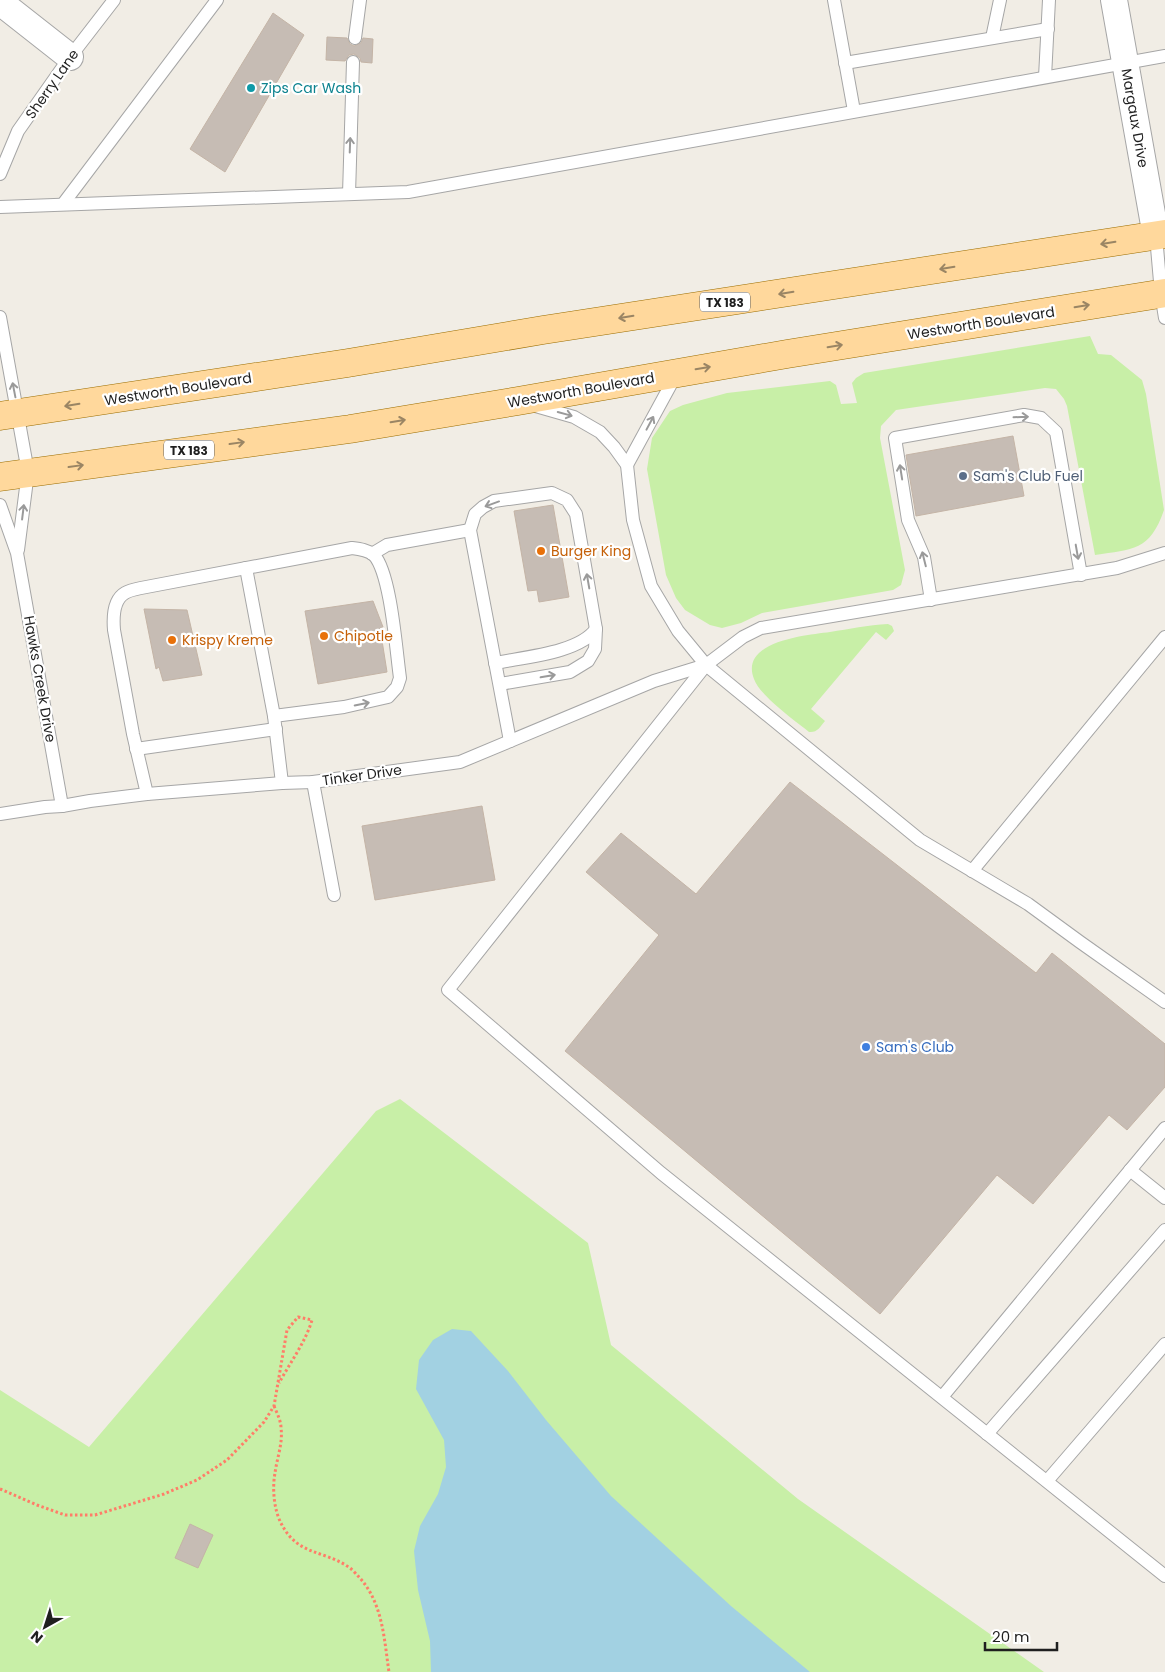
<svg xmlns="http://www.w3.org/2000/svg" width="1165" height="1672" font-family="Poppins,sans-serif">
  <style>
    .grass { fill: #c8efa7 }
    .water { fill: #a2d1e2 }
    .building { fill: #c6bcb4; stroke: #c4b4a6 }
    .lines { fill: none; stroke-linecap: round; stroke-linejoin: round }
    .lane-casing { stroke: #a6a6a6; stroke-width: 14 }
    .street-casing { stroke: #a6a6a6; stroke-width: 28 }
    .primary-casing { stroke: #9b6d00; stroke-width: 29 }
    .path { stroke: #ff7d68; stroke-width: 3; stroke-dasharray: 2.5 2.5; stroke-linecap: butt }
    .lane { stroke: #fff; stroke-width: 12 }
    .street { stroke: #fff; stroke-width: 26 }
    .primary { stroke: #ffd89c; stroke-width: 28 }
    .oneway { stroke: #9a9a9a }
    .oneway2 { stroke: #9a8564 }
    .culture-dot { fill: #0f9aa8; stroke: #fff; stroke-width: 2 }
    .service-dot { fill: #5c6f8a; stroke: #fff; stroke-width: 2 }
    .food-dot { fill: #e8710a; stroke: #fff; stroke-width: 2 }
    .shop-dot { fill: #3f7fe0; stroke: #fff; stroke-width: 2 }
    .labels { text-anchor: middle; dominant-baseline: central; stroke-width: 4.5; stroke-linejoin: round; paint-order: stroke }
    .shield { fill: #fff; stroke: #626262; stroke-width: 1 }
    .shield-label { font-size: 12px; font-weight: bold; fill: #1f1f1f }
    .street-label { font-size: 14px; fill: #1f1f1f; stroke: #fff }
    .culture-label { font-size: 14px; fill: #0d838f; stroke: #fff; text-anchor: start }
    .service-label { font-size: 14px; fill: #4e5e75; stroke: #fff; text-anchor: start }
    .food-label { font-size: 14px; fill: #c56008; stroke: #fff; text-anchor: start }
    .shop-label { font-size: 14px; fill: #366cbe; stroke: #fff; text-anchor: start }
  </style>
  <rect width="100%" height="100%" fill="#f1ede5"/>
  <!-- grass -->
  <g class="grass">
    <path d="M1090 336 1098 354 1111 355 1142 380 1146 394 1164 510C1150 551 1133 549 1095 555L1067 406 1064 399 1056 389 1045 388 896 410 881 426 880 438 905 570 901 585 893 590 762 613 741 623 722 628 710 625 685 610 676 598 666 575 647 469 652 438 670 411 683 405 727 393 830 381 836 385 841 404 857 403 852 383 856 378 864 373Z"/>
    <path d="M888 624 892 626 894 631 886 640 876 632 811 709 825 721C820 727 817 733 809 732 794 720 760 696 754 679 739 641 807 635 830 632 849 629 868 625 888 624Z"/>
    <path d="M400 1099 588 1243 611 1345 798 1499 1044 1672H0V1390L89 1447 376 1111Z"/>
  </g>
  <!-- water -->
  <path class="water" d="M452 1329 471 1331 508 1371 546 1420 611 1496 731 1606 810 1672H431L430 1641 418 1590 414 1551 420 1526 438 1494 446 1467 444 1440 416 1389 419 1360 433 1340Z"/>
  <!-- building -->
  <g class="building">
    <path d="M273 13 304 35 225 172 190 149Z"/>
    <path d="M327 37 347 38 350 44 354 46 361 43 363 38 373 39 372 63 361 62 360 58 354 54 349 55 345 61 326 60Z"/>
    <path d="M1013 436 1024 496 916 516 906 455Z"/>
    <path d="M553 505 569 597 539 602 537 590 528 591 514 511Z"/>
    <path d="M373 601 383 627 380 628 387 672 318 684 305 611Z"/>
    <path d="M144 609 187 610 202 675 163 681 159 667 156 669Z"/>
    <path d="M790 782 1036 973 1052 953 1165 1044V1087L1127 1130 1109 1115 1033 1204 997 1175 880 1314 565 1051 659 935 586 872 621 833 696 894Z"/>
    <path d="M482 806 495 880 375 900 362 826Z"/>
    <path d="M190 1524 213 1535 198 1568 175 1558Z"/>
  </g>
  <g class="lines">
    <defs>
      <g id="lane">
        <path d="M834 0 854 111"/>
        <path d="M355 38 360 0"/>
        <path d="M992 38 1000 0"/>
        <path d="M845 63 1048 29"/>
        <path d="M1045 77 1049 0"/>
        <path d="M0 174 18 131 70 57 114 0"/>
        <path d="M349 194 353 62"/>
        <path d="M63 204 217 0"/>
        <path d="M0 207 408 192 1165 56"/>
        <path d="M1156 236 1161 293 1165 318"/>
        <path d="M0 317 28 472 18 550"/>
        <path d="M532 405 574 417 600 432 614 447 627 465 633 520 651 586 678 631 706 665 920 840 1028 904 1080 942 1165 1002"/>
        <path d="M627 465 676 375"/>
        <path d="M0 505 17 553 62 806"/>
        <path d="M1165 553 1117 568 761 628 743 637 706 665 448 990 661 1173 1165 1576"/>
        <path d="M372 554 387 545 470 530"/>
        <path d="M246 568 274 716"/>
        <path d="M931 600 924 557 908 520 895 438 1024 415 1041 418 1056 432 1081 575"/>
        <path d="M495 663C524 657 579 653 596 629"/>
        <path d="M500 684 570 672 588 661 595 649 596 629 576 514 567 500 552 493 494 501 483 507 475 514 470 530 510 741"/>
        <path d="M136 749 276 729"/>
        <path d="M313 782 334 895"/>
        <path d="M147 794 133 734 114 630C113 618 113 600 125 593 130 590 136 589 141 588L352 548C360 549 368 550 374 555 391 574 396 650 400 678L397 687 388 697 344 707 274 716 282 783"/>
        <path d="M0 814 45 807 62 806 90 801 147 794 282 783 313 782 460 762 654 681 706 665"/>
        <path d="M972 871 1165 637"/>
        <path d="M1130 1170 1165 1198"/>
        <path d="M942 1397 1165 1128"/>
        <path d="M987 1434 1165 1230"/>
        <path d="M1047 1481 1165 1344"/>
      </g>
      <g id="street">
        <path d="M1114 0 1156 236"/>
        <path d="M0 2 70 57"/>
      </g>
      <g id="primary">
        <path d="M0 416 348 363 543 330 1165 234"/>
        <path d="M0 477 350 429 518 401 787 354 1165 293"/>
      </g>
    </defs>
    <!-- lane casing -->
    <use href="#lane" class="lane-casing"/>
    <!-- street casing -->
    <use href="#street" class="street-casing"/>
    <!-- primary casing -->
    <use href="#primary" class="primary-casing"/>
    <!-- path -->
    <g class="path">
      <path d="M274 1406C277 1413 281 1421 281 1428 283 1443 277 1458 275 1473 272 1489 274 1511 282 1525 298 1555 322 1550 347 1566 351 1568 355 1573 358 1576 383 1602 384 1639 389 1672"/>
      <path d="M0 1489 37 1505 65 1515H95L164 1494 197 1480 227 1460 264 1422 274 1406 287 1330 298 1317 312 1320C306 1341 290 1363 279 1383"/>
    </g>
    <!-- lane -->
    <use href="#lane" class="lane"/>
    <!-- street -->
    <use href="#street" class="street"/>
    <!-- primary -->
    <use href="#primary" class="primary"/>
  </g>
  <!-- one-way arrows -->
  <defs><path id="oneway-shaft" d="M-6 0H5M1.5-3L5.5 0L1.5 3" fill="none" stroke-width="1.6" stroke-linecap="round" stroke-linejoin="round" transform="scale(1.25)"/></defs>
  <g class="oneway">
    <use href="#oneway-shaft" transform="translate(350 145) rotate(-88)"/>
    <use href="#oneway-shaft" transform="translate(14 390) rotate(-101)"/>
    <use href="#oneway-shaft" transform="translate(565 414) rotate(15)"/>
    <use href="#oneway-shaft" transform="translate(1021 417) rotate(-2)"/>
    <use href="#oneway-shaft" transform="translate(650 423) rotate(-62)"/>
    <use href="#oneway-shaft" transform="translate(901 472) rotate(-99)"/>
    <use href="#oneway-shaft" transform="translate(492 504) rotate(160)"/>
    <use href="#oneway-shaft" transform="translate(23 512) rotate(-83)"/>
    <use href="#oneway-shaft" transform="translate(1077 552) rotate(80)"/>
    <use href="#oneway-shaft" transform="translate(924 559) rotate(-104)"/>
    <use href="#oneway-shaft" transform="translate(588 581) rotate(-100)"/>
    <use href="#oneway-shaft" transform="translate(548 676) rotate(-10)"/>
    <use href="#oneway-shaft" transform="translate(362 704) rotate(-11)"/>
  </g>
  <g class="oneway2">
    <use href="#oneway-shaft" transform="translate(1108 243) rotate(171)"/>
    <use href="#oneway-shaft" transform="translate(947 268) rotate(171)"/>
    <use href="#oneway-shaft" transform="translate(786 293) rotate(171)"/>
    <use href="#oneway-shaft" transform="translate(1082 306) rotate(-9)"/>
    <use href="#oneway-shaft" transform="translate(626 317) rotate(171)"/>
    <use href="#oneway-shaft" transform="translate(835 346) rotate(-9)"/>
    <use href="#oneway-shaft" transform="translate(703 368) rotate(-9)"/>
    <use href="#oneway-shaft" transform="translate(72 405) rotate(171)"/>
    <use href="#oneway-shaft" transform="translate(398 421) rotate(-9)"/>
    <use href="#oneway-shaft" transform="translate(237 443) rotate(-8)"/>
    <use href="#oneway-shaft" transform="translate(76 466) rotate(-8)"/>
  </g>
  <!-- markers -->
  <circle class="culture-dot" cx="251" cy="88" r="5"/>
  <circle class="service-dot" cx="963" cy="476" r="5"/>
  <g class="food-dot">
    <circle cx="541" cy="551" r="5"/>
    <circle cx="324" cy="636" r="5"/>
    <circle cx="172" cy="640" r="5"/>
  </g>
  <circle class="shop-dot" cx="866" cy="1047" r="5"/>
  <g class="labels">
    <!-- shield labels -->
    <g class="shield">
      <rect x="700" y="292.5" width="50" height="19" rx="4"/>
      <rect x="164" y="440.5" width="50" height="19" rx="4"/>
    </g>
    <g class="shield-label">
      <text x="725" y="302">TX 183</text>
      <text x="189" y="450">TX 183</text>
    </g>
    <!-- street labels -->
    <g class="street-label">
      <text transform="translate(52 84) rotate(-55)">Sherry Lane</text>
      <text transform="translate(1135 118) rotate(80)">Margaux Drive</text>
      <text transform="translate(981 323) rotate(-9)">Westworth Boulevard</text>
      <text transform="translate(178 389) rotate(-9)">Westworth Boulevard</text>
      <text transform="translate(581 390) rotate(-10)">Westworth Boulevard</text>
      <text transform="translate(40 679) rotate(80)">Hawks Creek Drive</text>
      <text transform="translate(362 775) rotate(-8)">Tinker Drive</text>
    </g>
    <!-- culture labels -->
    <g class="culture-label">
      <text x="261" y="88">Zips Car Wash</text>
    </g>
    <!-- service labels -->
    <g class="service-label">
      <text x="973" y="476">Sam's Club Fuel</text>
    </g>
    <!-- food labels -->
    <g class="food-label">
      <text x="551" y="551">Burger King</text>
      <text x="334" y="636">Chipotle</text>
      <text x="182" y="640">Krispy Kreme</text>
    </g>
    <!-- shop labels -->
    <g class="shop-label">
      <text x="876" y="1047">Sam's Club</text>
    </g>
  </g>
  <!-- north arrow -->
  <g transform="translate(45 1627) rotate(219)" stroke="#ffffff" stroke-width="4" paint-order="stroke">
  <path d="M0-4L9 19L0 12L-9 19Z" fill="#1f1f1f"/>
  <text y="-8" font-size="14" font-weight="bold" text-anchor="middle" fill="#1f1f1f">N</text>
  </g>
  <!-- scale -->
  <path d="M985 1642v8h72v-8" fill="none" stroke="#1f1f1f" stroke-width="2.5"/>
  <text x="992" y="1642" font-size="15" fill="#1f1f1f" stroke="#ffffff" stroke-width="4" paint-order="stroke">20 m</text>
</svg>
